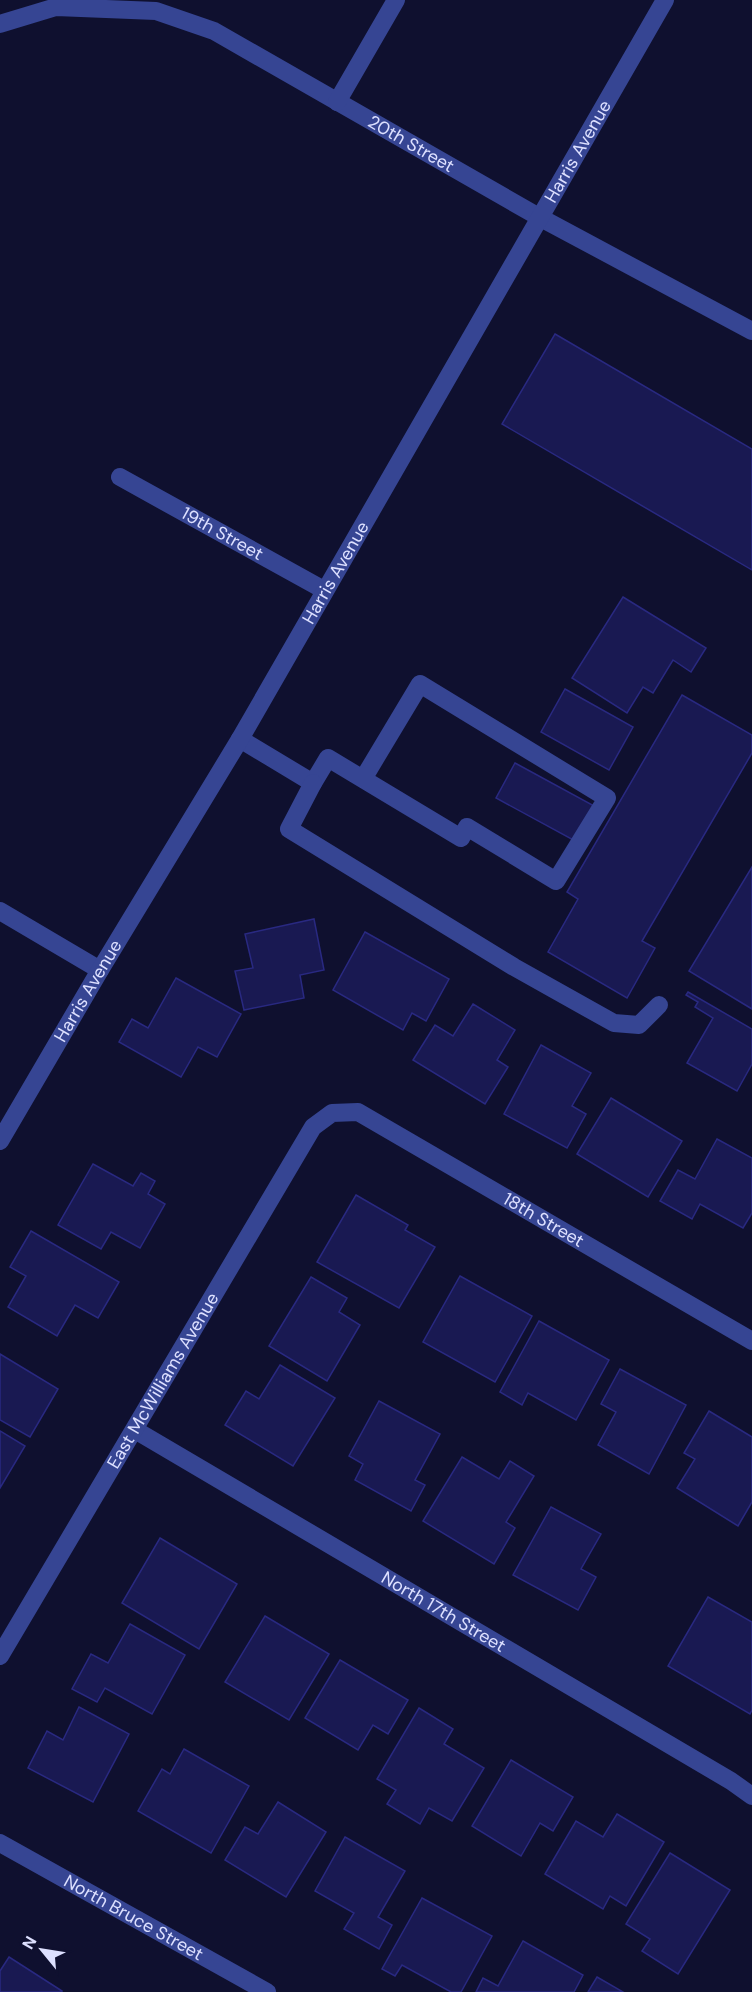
<svg xmlns="http://www.w3.org/2000/svg" width="752" height="1992" font-family="'DM Sans',sans-serif">
  <style>
    .building { fill: #191952; stroke: #292981; stroke-width: 1.5 }
    .lines { fill: none; stroke-linecap: round; stroke-linejoin: round }
    .minor { stroke: #364593; stroke-width: 18 }
    .labels { text-anchor: middle; dominant-baseline: central; stroke-width: 5; stroke-linejoin: round; paint-order: stroke }
    .street-label { font-size: 18px; fill: #dde0ff; stroke: #0f102f }
  </style>
  <rect width="100%" height="100%" fill="#0f102f"/>
  <!-- building -->
  <g class="building">
    <path d="M555 334 752 449V570L502 424Z"/>
    <path d="M623 597 706 648 691 672 673 660 653 693 643 687 627 713 572 678Z"/>
    <path d="M565 689 633 727 609 770 541 732Z"/>
    <path d="M682 695 752 735V753L642 941 655 948 627 998 548 952 578 899 567 892Z"/>
    <path d="M515 763 596 807 577 842 496 798Z"/>
    <path d="M752 867V1009L689 971Z"/>
    <path d="M314 919 324 970 300 975 304 998 244 1010 235 971 253 968 245 934Z"/>
    <path d="M365 932 449 979 426 1021 412 1013 403 1030 333 990Z"/>
    <path d="M176 978 241 1014 217 1057 198 1047 181 1077 119 1042 132 1019 148 1028Z"/>
    <path d="M688 992 752 1029V1064L737 1091 687 1063 713 1018 695 1007 698 1002 686 995Z"/>
    <path d="M473 1004 515 1030 497 1060 508 1067 485 1104 413 1060 435 1025 453 1036Z"/>
    <path d="M541 1045 591 1073 572 1106 586 1114 567 1148 504 1114Z"/>
    <path d="M611 1098 682 1141 648 1197 577 1154Z"/>
    <path d="M717 1139 752 1158V1213L743 1228 700 1204 692 1219 660 1201 678 1170 695 1179Z"/>
    <path d="M93 1164 133 1186 141 1173 155 1181 148 1194 165 1204 140 1248 111 1232 101 1249 58 1225Z"/>
    <path d="M356 1195 408 1225 405 1230 435 1247 399 1308 317 1262Z"/>
    <path d="M31 1231 119 1282 98 1318 75 1305 57 1336 8 1307 26 1276 10 1267Z"/>
    <path d="M460 1276 532 1316 495 1382 423 1342Z"/>
    <path d="M311 1277 347 1298 339 1312 360 1325 327 1381 269 1346Z"/>
    <path d="M539 1321 609 1360 576 1420 528 1393 522 1405 500 1392Z"/>
    <path d="M0 1354 58 1389 30 1437 0 1420Z"/>
    <path d="M280 1365 335 1398 293 1466 225 1425 246 1391 259 1399Z"/>
    <path d="M620 1369 686 1405 649 1474 598 1445 616 1412 601 1404Z"/>
    <path d="M379 1401 440 1434 415 1480 425 1485 411 1511 355 1480 363 1464 349 1456Z"/>
    <path d="M709 1411 752 1437V1502L738 1526 677 1488 695 1459 684 1453Z"/>
    <path d="M0 1431 25 1446 0 1488Z"/>
    <path d="M462 1457 499 1479 510 1461 534 1476 506 1522 515 1528 494 1564 423 1521Z"/>
    <path d="M551 1507 601 1534 581 1569 596 1577 578 1610 513 1575Z"/>
    <path d="M160 1538 237 1584 199 1649 122 1603Z"/>
    <path d="M708 1597 752 1622V1710L750 1714 668 1666Z"/>
    <path d="M265 1616 329 1654 289 1720 225 1682Z"/>
    <path d="M130 1624 185 1655 152 1714 105 1688 97 1702 72 1689 91 1654 108 1663Z"/>
    <path d="M340 1660 408 1700 388 1734 373 1725 358 1750 305 1718Z"/>
    <path d="M79 1707 129 1734 93 1802 28 1768 47 1731 63 1740Z"/>
    <path d="M419 1708 453 1729 444 1744 484 1768 452 1821 429 1808 420 1824 387 1804 396 1790 377 1779Z"/>
    <path d="M184 1749 249 1786 211 1853 138 1811 162 1769 170 1774Z"/>
    <path d="M511 1760 573 1797 553 1831 540 1823 521 1856 472 1826Z"/>
    <path d="M278 1802 326 1832 286 1897 225 1860 245 1827 258 1834Z"/>
    <path d="M617 1814 664 1842 626 1906 610 1896 603 1909 545 1874 576 1821 603 1837Z"/>
    <path d="M345 1837 405 1871 378 1917 392 1925 379 1949 344 1929 354 1913 315 1891Z"/>
    <path d="M670 1853 730 1890 678 1974 642 1951 650 1939 626 1924Z"/>
    <path d="M422 1898 492 1936 461 1992H451L402 1965 395 1976 382 1969Z"/>
    <path d="M523 1941 583 1975 574 1992H476L483 1978 498 1986Z"/>
    <path d="M9 1957 62 1991V1992H0V1971Z"/>
    <path d="M597 1977 623 1992H588Z"/>
  </g>
  <g class="lines">
    <!-- minor -->
    <g class="minor">
      <path id="s1" d="M0 24 56 7 156 11 214 31 539 217 752 331"/>
      <path d="M337 102 396 0"/>
      <path id="s2" d="M120 477 324 590"/>
      <path d="M240 739 313 783 328 758 461 838 467 827 556 881 607 798 420 684 363 779"/>
      <path d="M313 783 289 829 514 967 614 1023 639 1025 659 1005"/>
      <path d="M0 911 100 970"/>
      <path id="s3" d="M0 1141 100 970 240 739 665 0"/>
      <path id="s4" d="M135 1430 731 1781 752 1796"/>
      <path id="s5" d="M0 1656 313 1127 332 1113 358 1112 752 1341"/>
      <path id="s6" d="M0 1843 267 1992"/>
    </g>
  </g>
  <g class="labels">
    <!-- street labels -->
    <g class="street-label">
      <text stroke="none"><textPath href="#s1" startOffset="447">20th Street</textPath></text>
      <text stroke="none"><textPath href="#s3" startOffset="1146">Harris Avenue</textPath></text>
      <text stroke="none"><textPath href="#s2" startOffset="117">19th Street</textPath></text>
      <text stroke="none"><textPath href="#s3" startOffset="660">Harris Avenue</textPath></text>
      <text stroke="none"><textPath href="#s3" startOffset="174">Harris Avenue</textPath></text>
      <text stroke="none"><textPath href="#s5" startOffset="879">18th Street</textPath></text>
      <text stroke="none"><textPath href="#s5" startOffset="320">East McWilliams Avenue</textPath></text>
      <text stroke="none"><textPath href="#s4" startOffset="358">North 17th Street</textPath></text>
      <text stroke="none"><textPath href="#s6" startOffset="153">North Bruce Street</textPath></text>
    </g>
  </g>
  <!-- north arrow -->
  <g transform="translate(42 1950) rotate(300)" stroke="#0f102f" stroke-width="4.5" paint-order="stroke">
  <path d="M0-4.5L10 22L0 15L-10 22Z" fill="#dde0ff"/>
  <text y="-9" font-size="16" font-weight="bold" text-anchor="middle" fill="#dde0ff">N</text>
  </g>
</svg>
